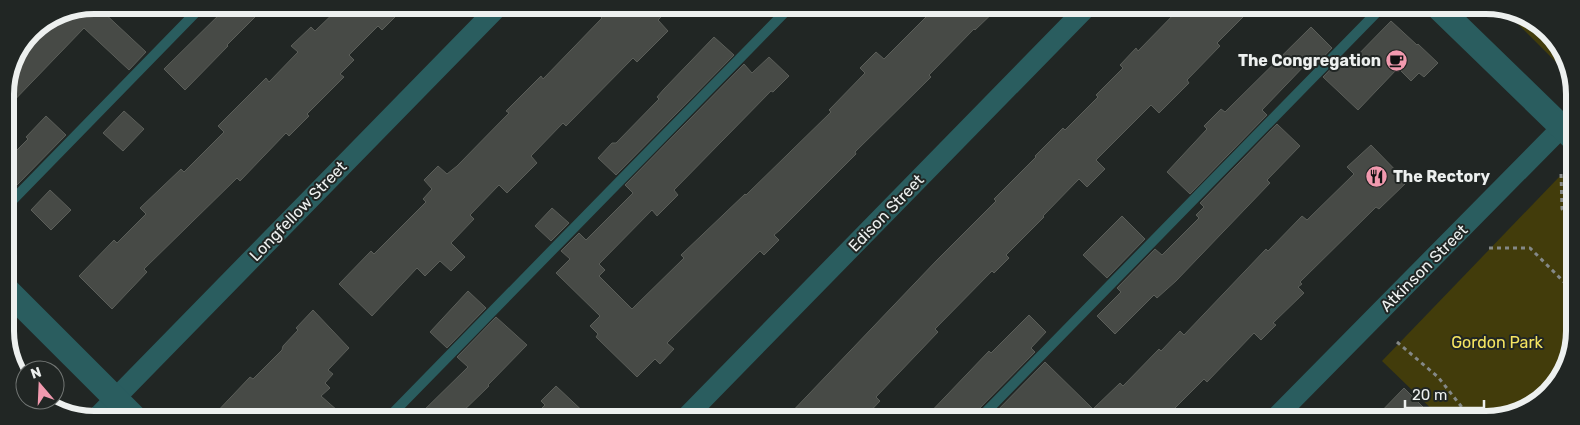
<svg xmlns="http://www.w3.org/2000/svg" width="1580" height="425" font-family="Rubik,sans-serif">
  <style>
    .green { fill: #423c0b }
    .building { fill: #474a46; stroke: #5b5e59 }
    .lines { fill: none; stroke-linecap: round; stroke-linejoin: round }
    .path { stroke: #848887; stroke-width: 3; stroke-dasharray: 4 4; stroke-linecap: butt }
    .service { stroke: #2a5d5f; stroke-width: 10 }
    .minor { stroke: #2a5d5f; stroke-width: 20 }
    .tertiary { stroke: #2a5d5f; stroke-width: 25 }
    .labels { text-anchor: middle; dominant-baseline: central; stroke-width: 4; stroke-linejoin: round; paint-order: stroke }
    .poi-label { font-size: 16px; font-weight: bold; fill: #edf0ef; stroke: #212624; text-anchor: end }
    .street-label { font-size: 16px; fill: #edf0ef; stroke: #212624 }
    .park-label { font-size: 16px; fill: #f6e561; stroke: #212624 }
    .rim { fill: none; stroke: #edf0ef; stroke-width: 6 }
  </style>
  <rect width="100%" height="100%" fill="#212624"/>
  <!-- green -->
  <g class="green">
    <path d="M1502 8H1509L1549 31 1567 65 1563 69Z"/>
    <path d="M1561 175 1573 186 1572 354 1545 398 1492 420H1443L1382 361Z"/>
  </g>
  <!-- building -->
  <g class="building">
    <path d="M93 5H106L101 10 146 52 129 70 84 28 5 110V88L31 31 60 12Z"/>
    <path d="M229 5H267L227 45 228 46 185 90 164 69Z"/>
    <path d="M341 6H406L382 30 378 26 349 55 354 60 340 74 344 77 307 114 309 116 289 136 286 133 240 181 237 178 144 269 147 272 112 309 79 276 114 240 117 243 146 214 140 208 181 169 184 172 224 132 218 126 266 78 269 82 298 52 291 46 311 27 315 31Z"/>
    <path d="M590 6H672L658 20 668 31 637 62 633 58 566 126 563 123 531 156 537 163 507 193 499 185 470 215 474 219 451 243 465 257 451 271 440 261 425 276 417 268 372 316 339 284 371 251 374 254 426 202 423 199 432 189 424 180 438 166 447 174 457 166 509 113 506 111 541 76 543 79 602 18Z"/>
    <path d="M936 7H999L975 30 974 29 929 75 931 77 855 152 856 154 780 230 774 235 779 240 764 255 760 251 667 343 674 349 660 364 655 359 637 377 596 337 598 334 590 326 600 316 556 273 570 259 561 251 579 233 586 240 633 193 625 185 744 64 752 73 769 57 789 76 773 92 771 91 674 190 678 195 657 216 652 210 599 264 605 270 599 276 632 309 684 258 681 255 745 194 746 195 831 112 829 110 865 73 860 68 876 52 884 59Z"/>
    <path d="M1181 7H1253L1217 43 1220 46 1187 80 1189 83 1159 113 1151 105 1096 160 1105 169 1087 187 1079 179 1043 216 1044 217 1006 255 1009 258 994 273 992 271 935 329 938 332 876 397 880 401 863 419 786 418 937 260 996 201 994 199 1036 157 1035 156 1063 128 1065 130 1098 97 1096 95 1123 68 1120 65 1136 48 1138 51Z"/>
    <path d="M1391 21 1417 45 1418 44 1438 63 1424 77 1419 73 1411 81 1398 68 1358 110 1323 77 1342 57 1349 64Z"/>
    <path d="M1311 27 1332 48 1313 68 1308 62 1262 110 1267 115 1190 194 1167 172 1207 129 1204 126 1221 109 1225 112Z"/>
    <path d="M714 37 734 55 616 175 598 158 612 143H616L659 99 657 97 664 89Z"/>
    <path d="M124 111 144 129 123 151 103 133Z"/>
    <path d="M46 116 66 135 17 185 6 174V161L28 139 26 137Z"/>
    <path d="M1277 124 1300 146 1267 180 1270 183 1176 281 1157 298 1154 295 1115 334 1097 316 1121 292 1117 288 1155 249 1162 255 1199 218 1196 215 1204 207 1200 203Z"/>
    <path d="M1371 145 1407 182 1379 209 1376 207 1300 282 1302 284 1298 287 1304 293 1273 323 1276 325 1261 340 1254 333 1207 382 1204 379 1164 419H989L1045 362 1093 409 1120 383 1123 386 1159 349 1161 351 1180 331 1184 335 1266 249 1268 251 1302 216 1307 220 1354 174 1347 167Z"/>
    <path d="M50 190 71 210 51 230 31 210Z"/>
    <path d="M552 208 569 223 551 241 535 226Z"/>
    <path d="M1122 216 1145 239 1107 278 1083 255Z"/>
    <path d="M468 291 486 308 447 348 430 332Z"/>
    <path d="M313 310 349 348 328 370 333 374 325 383 330 388 321 396 346 418 212 417 250 377 253 379 282 350 283 346 298 330 296 328Z"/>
    <path d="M1029 315 1046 332 1031 348 1035 352 974 414 972 419H924L989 351 991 353Z"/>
    <path d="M496 317 527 345 488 385 489 386 456 418H416L468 367 457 357Z"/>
    <path d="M556 386 590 418H532L545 405 541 401Z"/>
    <path d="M1404 388 1436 420H1373Z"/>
  </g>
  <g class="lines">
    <!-- path -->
    <g class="path">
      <path d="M1561 174 1562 209 1573 219"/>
      <path d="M1489 248H1530L1572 290"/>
      <path d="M1397 342 1438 377 1461 406 1470 420"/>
    </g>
    <!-- service -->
    <g class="service">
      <path d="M6 207 203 5"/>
      <path d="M388 418 791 6"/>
      <path d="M979 419 1381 8"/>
    </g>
    <!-- minor -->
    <g class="minor">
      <path d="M97 417 499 6"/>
      <path d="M685 418 1087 7"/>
      <path d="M1274 419 1573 116"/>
    </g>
    <!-- tertiary -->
    <g class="tertiary">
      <path d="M1439 8 1573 138"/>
      <path d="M6 289 134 417"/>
    </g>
  </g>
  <!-- icons -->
  <defs>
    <symbol id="cafe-disc" viewBox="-11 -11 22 22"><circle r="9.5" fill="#f29aaf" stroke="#212624"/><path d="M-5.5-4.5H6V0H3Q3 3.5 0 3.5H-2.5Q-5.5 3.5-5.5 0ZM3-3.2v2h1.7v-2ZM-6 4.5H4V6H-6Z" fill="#111"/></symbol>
    <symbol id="restaurant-disc" viewBox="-11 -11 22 22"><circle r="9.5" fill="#f29aaf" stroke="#212624"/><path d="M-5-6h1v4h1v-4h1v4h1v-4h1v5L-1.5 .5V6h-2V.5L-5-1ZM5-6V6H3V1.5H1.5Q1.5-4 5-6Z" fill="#111"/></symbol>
  </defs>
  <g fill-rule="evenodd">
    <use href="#cafe-disc" x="1384" y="48" width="25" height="25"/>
    <use href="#restaurant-disc" x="1364" y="164" width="25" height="25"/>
  </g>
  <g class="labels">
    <!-- poi labels -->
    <g class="poi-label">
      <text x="1381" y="60">The Congregation</text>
      <text x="1393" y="176" text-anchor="start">The Rectory</text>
    </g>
    <!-- street labels -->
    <g class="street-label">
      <text transform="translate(298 211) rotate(-46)">Longfellow Street</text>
      <text transform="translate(886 213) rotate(-46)">Edison Street</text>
      <text transform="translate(1424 268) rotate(-45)">Atkinson Street</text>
    </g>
    <!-- park labels -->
    <g class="park-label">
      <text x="1497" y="342">Gordon Park</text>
    </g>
  </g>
  <!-- crop -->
  <path d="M0 0H1580V425H0ZM94 14H1486A80 80 0 0 1 1566 94V331A80 80 0 0 1 1486 411H94A80 80 0 0 1 14 331V94A80 80 0 0 1 94 14Z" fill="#212624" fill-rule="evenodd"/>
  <path class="rim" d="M94 14H1486A80 80 0 0 1 1566 94V331A80 80 0 0 1 1486 411H94A80 80 0 0 1 14 331V94A80 80 0 0 1 94 14Z"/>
  <!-- north arrow -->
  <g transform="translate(40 385) rotate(341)"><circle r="24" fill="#212624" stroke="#737775"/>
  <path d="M0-4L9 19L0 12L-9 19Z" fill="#f29aaf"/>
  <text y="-8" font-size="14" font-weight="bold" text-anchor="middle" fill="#edf0ef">N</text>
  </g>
  <!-- scale -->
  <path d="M1405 400v8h79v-8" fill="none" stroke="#edf0ef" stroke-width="2.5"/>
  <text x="1412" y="400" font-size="15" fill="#edf0ef" stroke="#212624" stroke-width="4" paint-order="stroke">20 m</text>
</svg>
